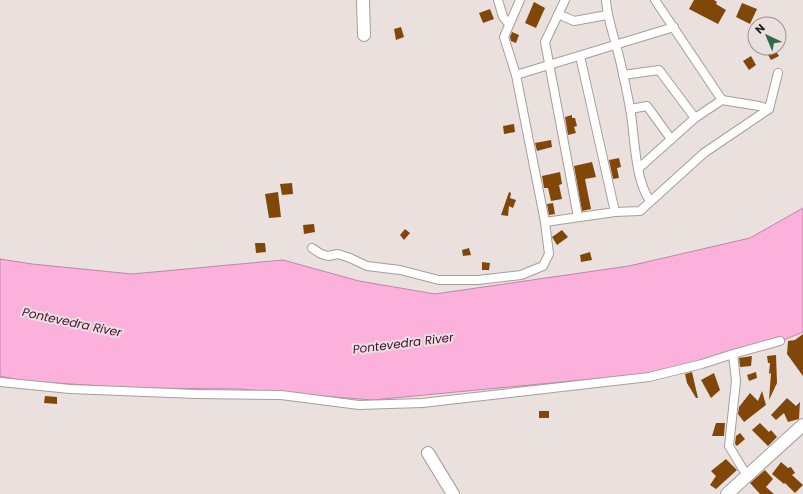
<svg xmlns="http://www.w3.org/2000/svg" width="803" height="494" font-family="Poppins,sans-serif">
  <style>
    .water { fill: #fcb1dd; stroke: #bc86a5 }
    .building { fill: #804709 }
    .lines { fill: none; stroke-linecap: round; stroke-linejoin: round }
    .street-casing { stroke: #a69e9c; stroke-width: 10 }
    .secondary-casing { stroke: #a69e9c; stroke-width: 14 }
    .street { stroke: #fff; stroke-width: 8 }
    .secondary { stroke: #fff; stroke-width: 12 }
    .labels { text-anchor: middle; dominant-baseline: central; stroke-width: 4; stroke-linejoin: round; paint-order: stroke }
    .water-label { font-size: 12px; font-style: italic; fill: #4b0b37; stroke: #eae1df }
  </style>
  <rect width="100%" height="100%" fill="#eae1df"/>
  <!-- water -->
  <path class="water" d="M803 208V332L786 339 656 373 372 400 239 389 132 388 25 381 0 376V259L32 264 132 274 283 260 359 281 435 294 629 266 750 238Z"/>
  <!-- building -->
  <g class="building">
    <path d="M694 0H714L717 2 716 4 726 10 718 24 689 9Z"/>
    <path d="M534 2 545 8 536 28 525 23Z"/>
    <path d="M742 3 757 9 750 24 736 17Z"/>
    <path d="M490 9 494 19 483 23 479 13Z"/>
    <path d="M401 27 404 37 396 40 394 29Z"/>
    <path d="M512 32 519 35 516 43 511 41 510 37Z"/>
    <path d="M764 48H774L779 56 771 60Z"/>
    <path d="M751 56 756 65 749 70 743 61Z"/>
    <path d="M572 115V118H575L577 126 574 127 576 133 568 135 565 117Z"/>
    <path d="M514 124 515 132 504 134 503 126Z"/>
    <path d="M551 140 552 147 537 151 535 143Z"/>
    <path d="M619 158 621 167 617 168 619 178 613 179 609 160Z"/>
    <path d="M592 162 596 177 585 179 591 209 582 211 574 166Z"/>
    <path d="M560 172 562 184 559 185 562 199 551 201 548 188H544L542 176Z"/>
    <path d="M292 183 293 194 282 195 280 184Z"/>
    <path d="M278 192 281 217 269 218 265 194Z"/>
    <path d="M509 192 511 193 510 198 516 200 513 208 509 206 508 216 501 215Z"/>
    <path d="M553 203 555 214 549 215 547 204Z"/>
    <path d="M314 224 315 232 304 234 303 225Z"/>
    <path d="M405 229 410 233 404 240 400 235Z"/>
    <path d="M562 230 568 237 557 245 552 237Z"/>
    <path d="M255 243H265L266 252 256 253Z"/>
    <path d="M469 248 471 255 463 256 462 250Z"/>
    <path d="M590 252 592 260 581 262 580 255Z"/>
    <path d="M482 262 490 263 489 270H482Z"/>
    <path d="M803 334V376L787 354 788 341 795 340Z"/>
    <path d="M776 355 777 383 769 400 771 373 769 374 770 363H768L767 356Z"/>
    <path d="M752 356 751 366 740 367 739 358Z"/>
    <path d="M692 372 698 398H696L687 383 685 374Z"/>
    <path d="M756 372 757 378 749 381 747 375Z"/>
    <path d="M714 373 720 390 711 398 701 380Z"/>
    <path d="M762 391 766 405 744 422 738 414 739 407 750 393 758 401Z"/>
    <path d="M45 396 57 397V404L44 403Z"/>
    <path d="M787 398 796 406 800 402 799 419 788 422 784 413 776 420 771 415Z"/>
    <rect x="539" y="411" width="10" height="7"/>
    <path d="M716 423H725L724 436H712Z"/>
    <path d="M760 423 769 432 771 430 777 437 768 446 752 430Z"/>
    <path d="M740 433 745 439 737 446 735 444 736 436Z"/>
    <path d="M726 459 737 470 716 489 710 485 716 476 711 471Z"/>
    <path d="M781 462 788 468 791 467 795 473 792 475 803 485 795 493 785 483 784 484 772 474Z"/>
    <path d="M765 470 773 479 766 487 774 494H760L750 483Z"/>
  </g>
  <g class="lines">
    <defs>
      <g id="street">
        <path d="M498 0 503 17 509 24"/>
        <path d="M520 0 504 37 516 75 545 222 615 212 580 56"/>
        <path d="M565 0 545 42 578 217"/>
        <path d="M606 0C607 16 612 30 616 45 622 66 626 87 630 108 635 135 634 178 650 201"/>
        <path d="M655 0 722 100"/>
        <path d="M558 14 574 21 607 15"/>
        <path d="M516 75 674 27"/>
        <path d="M623 75 659 70 695 118"/>
        <path d="M630 109 647 106 671 139"/>
        <path d="M639 168 695 118 722 100 759 106 769 109"/>
        <path d="M615 212 640 211 704 153 769 109 778 73"/>
        <path d="M312 248 321 254 328 256 338 254 350 258 367 266 400 270 439 280H478L521 275 543 266 549 254 545 222"/>
        <path d="M733 354 780 341"/>
        <path d="M0 382 70 389 196 394 281 395 359 405 422 403 649 377 702 364 733 354 736 381 729 446 747 476"/>
      </g>
      <g id="secondary">
        <path d="M363 0 364 35"/>
        <path d="M428 453 453 494"/>
        <path d="M727 494 803 425"/>
      </g>
    </defs>
    <!-- street casing -->
    <use href="#street" class="street-casing"/>
    <!-- secondary casing -->
    <use href="#secondary" class="secondary-casing"/>
    <!-- street -->
    <use href="#street" class="street"/>
    <!-- secondary -->
    <use href="#secondary" class="secondary"/>
  </g>
  <g class="labels">
    <!-- water labels -->
    <g class="water-label">
      <text transform="translate(72 322) rotate(12)">Pontevedra River</text>
      <text transform="translate(403 343) rotate(-7)">Pontevedra River</text>
    </g>
  </g>
  <!-- north arrow -->
  <g transform="translate(767 36) rotate(316)"><circle r="19" fill="#eae1df" stroke="#9b9493"/>
  <path d="M0-3L7 15L0 10L-7 15Z" fill="#33694f"/>
  <text y="-6" font-size="11" font-weight="bold" text-anchor="middle" fill="#252121">N</text>
  </g>
</svg>
